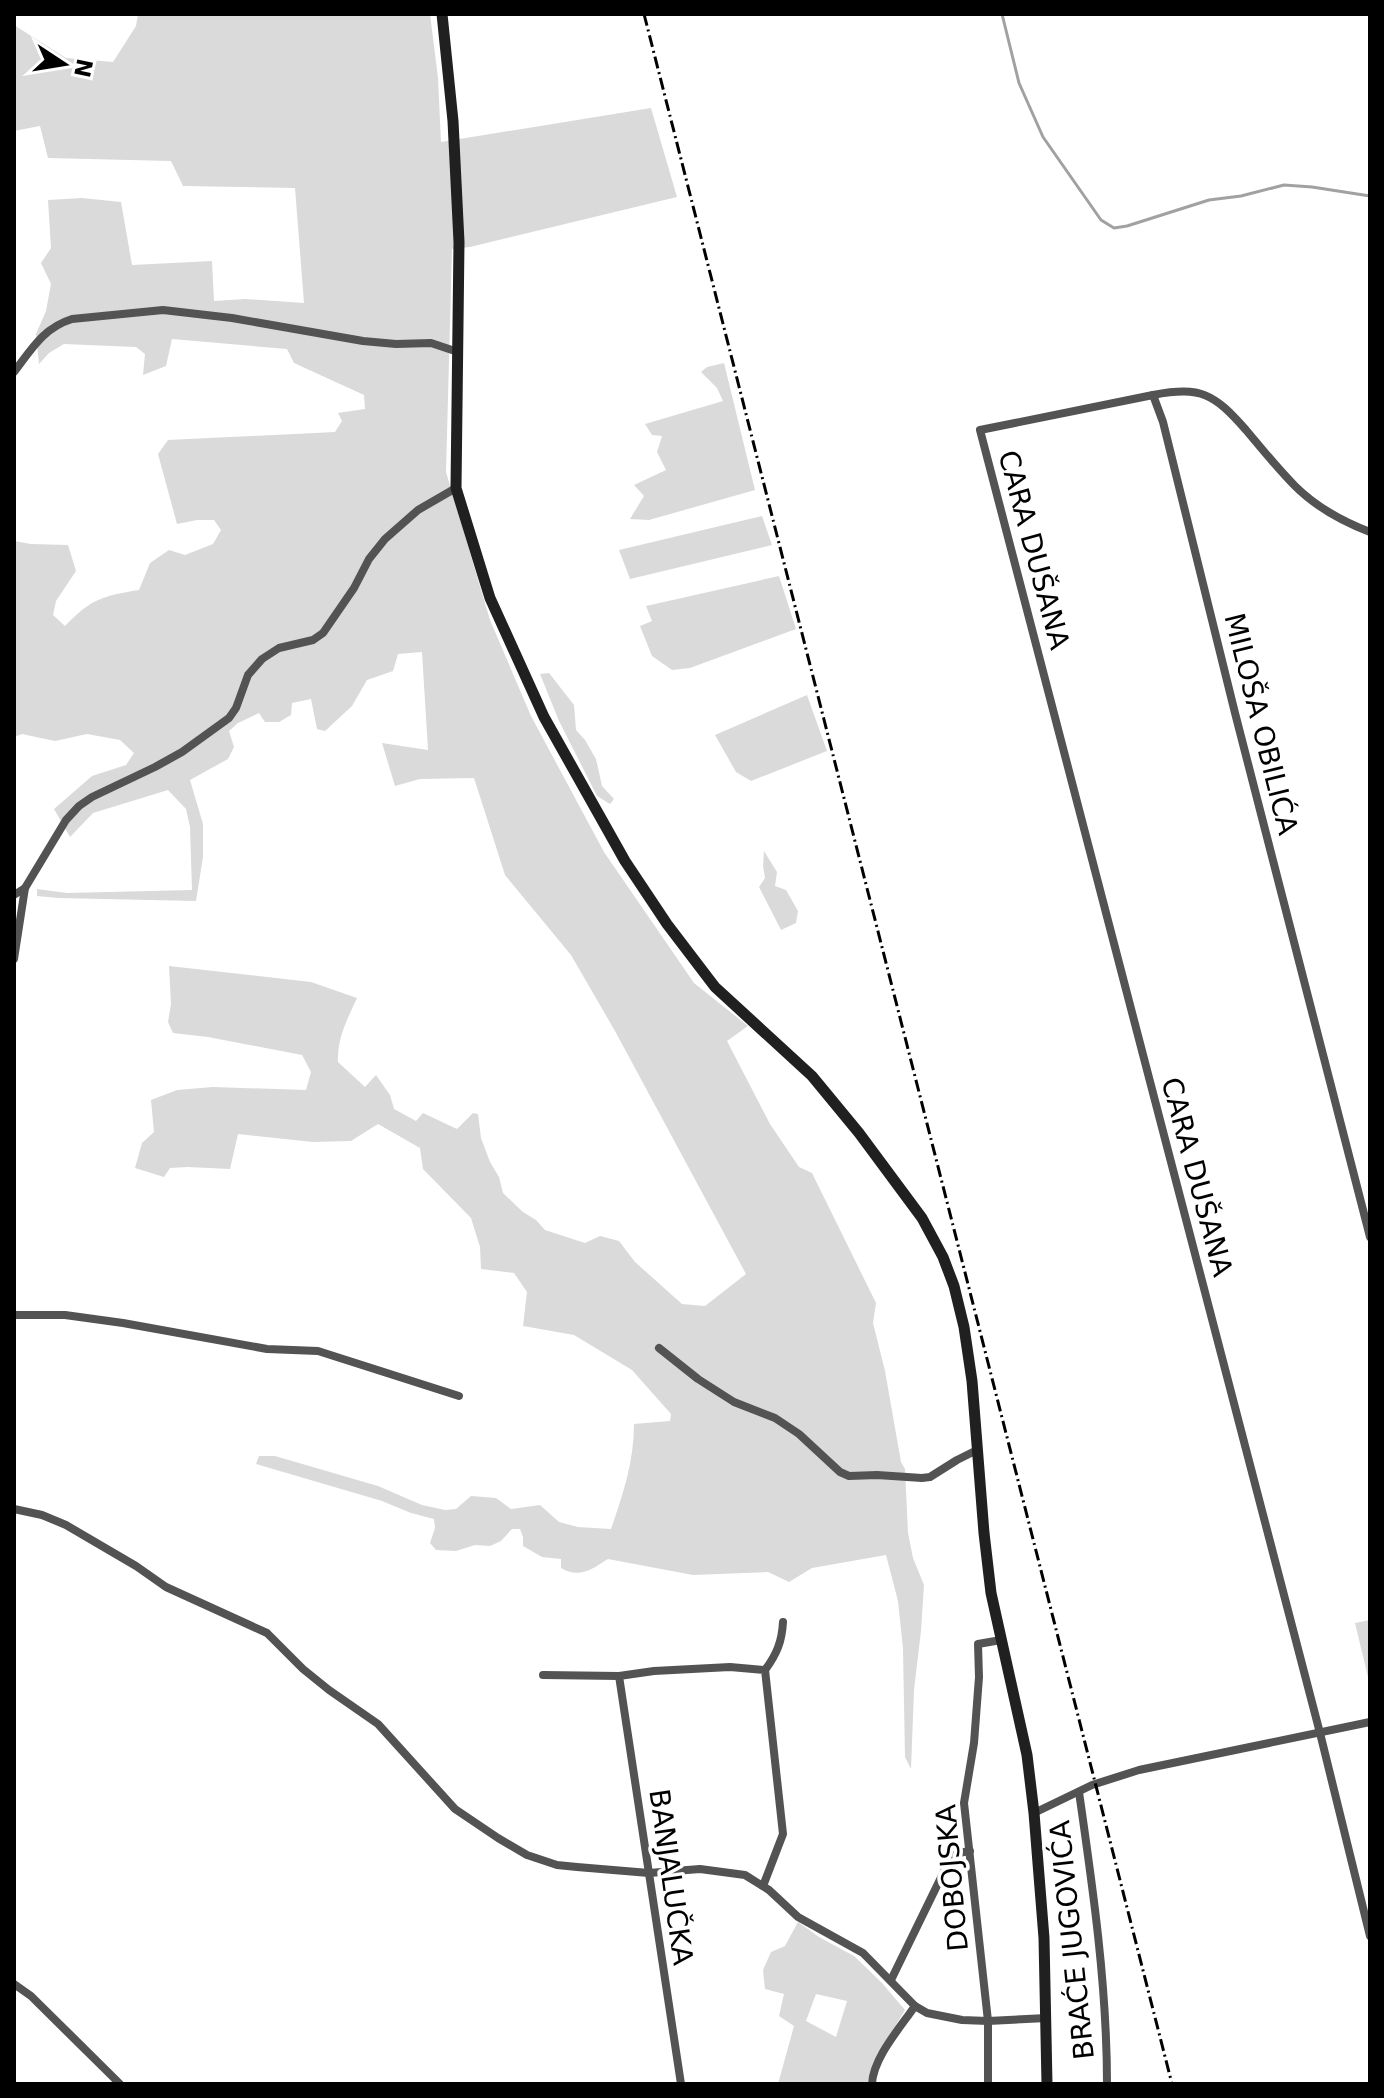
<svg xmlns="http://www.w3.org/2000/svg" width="1384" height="2098" font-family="'DejaVu Sans',sans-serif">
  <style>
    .green { fill: #dadada; fill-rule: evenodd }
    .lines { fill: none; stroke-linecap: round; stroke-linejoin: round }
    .stream { stroke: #a1a1a1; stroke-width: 3 }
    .street { stroke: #535353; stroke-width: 8 }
    .secondary { stroke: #202020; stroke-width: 11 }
    .rail { stroke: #000; stroke-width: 3; stroke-dasharray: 12 4 2 4; stroke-linecap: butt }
    .labels { text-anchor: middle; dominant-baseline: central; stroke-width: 7; stroke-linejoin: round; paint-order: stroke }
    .street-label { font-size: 28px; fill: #000; stroke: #fff }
  </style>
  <rect width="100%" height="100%" fill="#fff"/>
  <!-- green -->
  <g class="green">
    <path d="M138 14H430L438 78 441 142 651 108 677 197 470 247 452 249 446 472 490 620 531 716 604 852 694 983 748 1026 727 1041 770 1124 799 1167 812 1173 876 1303 873 1323 885 1371 901 1462 905 1469 908 1533 913 1558 924 1585 921 1631 914 1690 911 1769 905 1757 903 1649 898 1601 886 1555 812 1568 789 1582 768 1572 693 1575 608 1559C592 1569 580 1579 561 1568V1559L542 1557 523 1546V1537L520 1529H512L501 1541 490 1546 475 1545 456 1551 436 1550 430 1543 435 1528 434 1519 411 1513 382 1501 256 1464 259 1456H275L378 1486 422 1505 445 1510 456 1509 471 1496 496 1498 511 1509 540 1505 559 1522 578 1527 611 1529C623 1494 634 1462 634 1424L670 1421 671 1414 632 1370 574 1335 523 1326 527 1292 514 1273 481 1269 480 1247 471 1218 423 1169 420 1148 378 1124 351 1141 313 1142 238 1134 230 1169 188 1167 170 1168 164 1177 135 1168 142 1143 154 1132 151 1100 177 1090 213 1087 306 1090 311 1072 302 1055 208 1037 173 1033 168 1022 171 1004 169 966 311 982 357 998C347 1020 337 1038 338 1062L365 1087 376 1075 390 1095 394 1109 416 1121 423 1113 457 1129 473 1113 478 1114 481 1138 490 1162 499 1177 503 1193 523 1212 536 1220 545 1230 585 1243 600 1236 619 1241 635 1262 682 1304 705 1306 746 1274 615 1031 571 955 505 875 474 778 420 779 395 786 382 743 428 750 422 652 398 654 393 671 367 680 352 706 325 731 317 729 311 699 292 703 291 715 279 722H265L259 713 238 723 229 731 234 747 228 759 190 780 203 824V857L196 901 58 898 37 896V889L67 893 192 890 190 827 186 809 168 790 93 813 70 837 54 809 92 776 126 765 134 753 120 740 87 734 55 741 22 734 14 737V541L31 544 68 545 76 571 56 601 53 615 65 626C91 599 102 596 139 590L150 563 169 550 185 555 213 544 221 530 214 520H197L177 524 158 454 168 440 335 432 342 421 338 413 365 409 364 395 294 363 287 349 172 339 166 366 143 375 145 354 136 347 64 344 49 353 39 364 36 334 46 311 51 284 41 263 51 248 48 200 82 198 121 202 132 265 212 261 214 301 245 299 304 303 295 188 183 186 171 161 48 158 40 126 14 131V25L66 58 113 62 136 26Z"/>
    <path d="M724 363 755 490 649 520 630 519 644 496 634 485 666 470 657 452 662 436 652 435 645 424 723 401 717 388 701 372 707 367Z"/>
    <path d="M762 516 772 545 630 579 619 550Z"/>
    <path d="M779 576 796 629 690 668 672 670 652 656 640 626 652 621 646 606Z"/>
    <path d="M549 673 574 705 576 730 585 740 596 759 602 786 614 799 610 804 597 796 559 721 540 674Z"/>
    <path d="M807 695 827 751 751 781 736 772 715 735Z"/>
    <path d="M764 851 777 872 775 886 786 890 798 911 796 923 781 930 759 887 765 878 763 866Z"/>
    <path d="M1370 1620V1677H1368L1355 1623Z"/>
    <path d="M798 1922 819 1937 854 1956 882 1983 905 2010 874 2061 867 2084H778L794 2026 779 2016 784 1994 765 1989 763 1970 771 1952 785 1946ZM816 1994 847 2001 836 2037 806 2021Z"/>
  </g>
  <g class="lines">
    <!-- stream -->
    <path class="stream" d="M1002 14 1019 83 1043 137 1101 220 1114 228 1127 226 1209 200 1241 196 1284 185 1312 187 1370 196"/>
    <!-- street -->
    <g class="street">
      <path d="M14 372C31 350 43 328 72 319L163 310 232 318 363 341 396 344 431 343 458 352"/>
      <path d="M1153 395C1202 386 1214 394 1246 430 1262 449 1278 469 1295 486 1315 506 1344 522 1370 532"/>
      <path d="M14 895 25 888"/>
      <path d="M14 959 25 888 66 820 79 806 92 797 155 767 182 752 229 718 236 708 248 675 262 659 279 648 313 640 323 633 354 588 369 559 385 539 418 510 456 488"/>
      <path d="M1370 1237 1235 713 1163 422 1153 395 980 430 1320 1733 1370 1936"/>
      <path d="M14 1315H65L123 1323 267 1349 318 1351 459 1396"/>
      <path d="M659 1348 698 1379 734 1402 775 1418 799 1434 840 1472 849 1476 877 1475 922 1478 930 1477 957 1460 977 1450"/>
      <path d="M14 1509 42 1515 66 1525 136 1566 166 1587 267 1633 303 1669 329 1690 378 1724 455 1809 498 1838 527 1855 557 1865 577 1867 649 1873 700 1869 745 1875 769 1890 798 1917 863 1953 915 2006 927 2013 962 2020 988 2021 1047 2018"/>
      <path d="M765 1670C777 1654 782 1641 783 1622"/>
      <path d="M543 1675 619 1676 654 1671 730 1667 765 1670 783 1834 763 1886"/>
      <path d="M619 1676 681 2084"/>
      <path d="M1079 1792C1093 1889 1107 1986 1107 2084"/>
      <path d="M1034 1813 1092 1785 1139 1770 1370 1722"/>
      <path d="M891 1980 951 1857 958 1853 970 1851"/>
      <path d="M14 1984 31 1996 120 2084"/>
      <path d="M872 2084C873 2058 900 2028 915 2006"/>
      <path d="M988 2084V2021L964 1803 974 1743 979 1677 978 1644 1001 1640"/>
    </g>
    <!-- secondary -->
    <path class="secondary" d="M442 14 453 121 459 242 456 488 490 598 544 717 625 861 667 924 715 987 812 1076 859 1133 922 1218 943 1257 954 1286 964 1327 972 1381 984 1533 991 1593 1027 1755 1034 1813 1044 1938 1047 2084"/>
    <!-- rail -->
    <path class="rail" d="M644 14 1172 2084"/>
  </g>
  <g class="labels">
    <!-- street labels -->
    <g class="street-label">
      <text transform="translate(1034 550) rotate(75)">CARA DUŠANA</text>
      <text transform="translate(1261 724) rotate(76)">MILOŠA OBILIĆA</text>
      <text transform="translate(1197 1177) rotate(75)">CARA DUŠANA</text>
      <text transform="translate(671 1877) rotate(82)">BANJALUČKA</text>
      <text transform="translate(952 1878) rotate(-95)">DOBOJSKA</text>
      <text transform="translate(1072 1940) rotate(-96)">BRAĆE JUGOVIĆA</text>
    </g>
  </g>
  <!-- border -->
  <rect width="1384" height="2098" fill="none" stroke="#000000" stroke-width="32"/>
  <!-- north arrow -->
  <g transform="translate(64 64) rotate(102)" stroke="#ffffff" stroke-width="6" paint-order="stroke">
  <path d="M0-6L14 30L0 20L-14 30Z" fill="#000000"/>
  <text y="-12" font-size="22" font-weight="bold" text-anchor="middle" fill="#000000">N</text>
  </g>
</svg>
